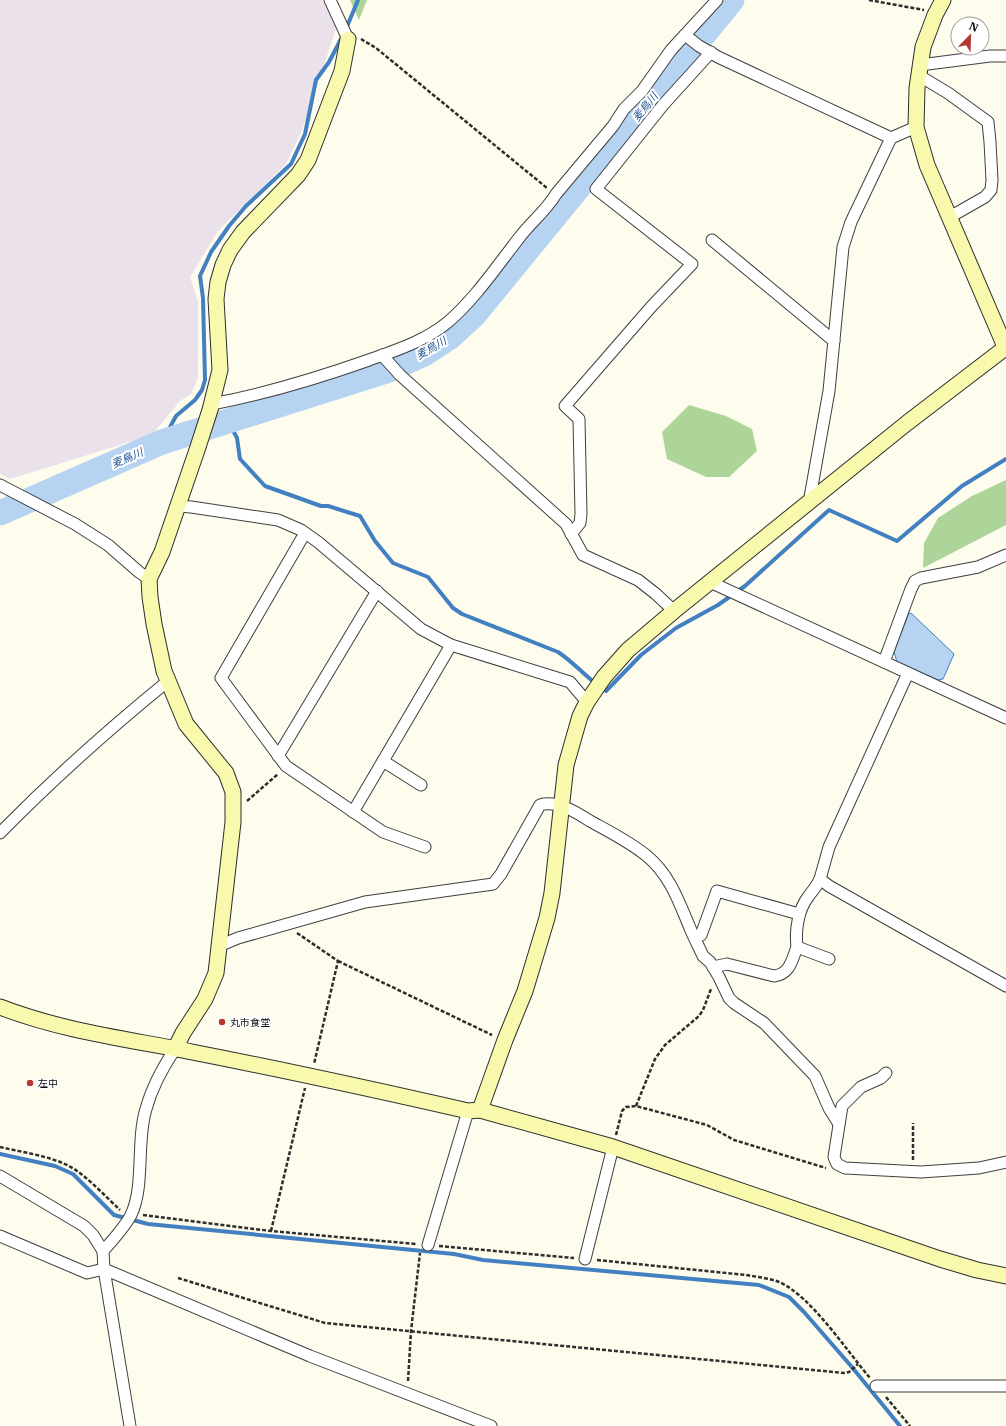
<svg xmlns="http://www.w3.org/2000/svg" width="1006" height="1426" font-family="'IBM Plex Serif','Noto Sans JP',serif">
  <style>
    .industrial { fill: #ebe1ea }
    .forest { fill: #add59a }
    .water { fill: #b6d4f1; stroke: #4280c2 }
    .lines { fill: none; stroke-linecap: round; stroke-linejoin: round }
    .stream { stroke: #4280c2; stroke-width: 4 }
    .river { stroke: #b6d4f1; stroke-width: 25 }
    .street-casing { stroke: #3f3f3f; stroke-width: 13 }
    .secondary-casing { stroke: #2e2e2e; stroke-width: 17 }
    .path { stroke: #2e2e2e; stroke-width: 2.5; stroke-dasharray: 4 2; stroke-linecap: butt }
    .street { stroke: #fff; stroke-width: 11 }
    .secondary { stroke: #f8f9ad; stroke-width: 15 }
    .poi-dot { fill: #b13930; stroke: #fff; stroke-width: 1.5 }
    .labels { text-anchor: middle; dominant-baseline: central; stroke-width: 4; stroke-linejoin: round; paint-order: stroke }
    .poi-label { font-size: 10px; fill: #0c0c0c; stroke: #fff; text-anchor: start }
    .water-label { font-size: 11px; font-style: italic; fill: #205394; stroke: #fff }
  </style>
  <rect width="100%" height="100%" fill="#fefced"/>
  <!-- industrial -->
  <path class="industrial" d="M0 0H322L336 29 301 133 286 164 218 231 190 277 198 301V378L191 394 180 401 152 435 10 479 0 474Z"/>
  <!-- forest -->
  <g class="forest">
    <path d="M350 0H367L359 20Z"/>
    <path d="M689 405 726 416 752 429 757 451 729 477H706L667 459 662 432Z"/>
    <path d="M1006 480V525L923 568 924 543 938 518 972 496Z"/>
  </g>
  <!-- water -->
  <path class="water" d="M909 613 912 614 954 654 943 679 938 680 897 662 894 652Z"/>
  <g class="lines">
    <!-- stream -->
    <g class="stream">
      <path d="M346 29 358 0"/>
      <path d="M228 421 237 438 240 459 265 486 321 506H328L360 516 375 541 393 563 428 577 453 608 462 614 558 652C572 661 582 673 595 683"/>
      <path d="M162 442 176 416 195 400 202 390 205 380 203 298 200 276 211 252 229 226 246 206 291 164 305 134 316 80 329 62 342 37"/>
      <path d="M601 687 606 691 641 655 676 628 718 605 745 586 829 510 897 541 962 486 1006 459"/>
      <path d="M0 1154 55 1166 73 1174 114 1215 148 1224 454 1254 483 1260 759 1285 789 1297 804 1312 851 1366 900 1426"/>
    </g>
    <!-- river -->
    <path class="river" d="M0 513 162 442 386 371 424 354 450 337 474 315 732 0"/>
    <defs>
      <g id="street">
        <path d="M330 0 348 39"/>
        <path d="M685 35 699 46 718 57 891 138"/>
        <path d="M920 65 990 56H1006"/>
        <path d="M918 75 948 93 988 122 990 142 992 180 991 190 985 197 948 218"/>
        <path d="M712 240 834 341"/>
        <path d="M382 355 400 375 566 524 583 555 638 580 656 594 674 611"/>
        <path d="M212 404C265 394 318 378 369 360 397 350 425 341 448 322 475 299 497 266 519 238 530 223 546 211 556 194L613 126 624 109 642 91 671 50 717 0"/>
        <path d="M0 485 75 524 108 545 139 572 149 579"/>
        <path d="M809 503 829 391 843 247 851 222 891 138 916 127"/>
        <path d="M178 506 191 507 278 520 301 530 318 542 421 629 451 645 570 682 587 702"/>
        <path d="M305 533 221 678 286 766 383 832 425 847"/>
        <path d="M571 534 580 523 581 514 579 419 565 406 651 307 692 264 596 189 663 105 711 52"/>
        <path d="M710 582 1006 718"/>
        <path d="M884 662 911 589 915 581 921 578 978 567 1006 555"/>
        <path d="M908 673 829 847 820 879 829 886 1006 986"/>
        <path d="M278 756 377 591"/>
        <path d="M383 761 421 785"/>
        <path d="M353 812 451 645"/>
        <path d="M0 833C53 779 109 729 168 681"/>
        <path d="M695 938 701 935 717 891 799 914"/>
        <path d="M219 946 238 938 365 902 493 884 501 874 540 805C557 800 576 812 590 821 610 832 630 842 647 856 670 875 679 902 690 928 694 938 699 947 703 956L710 962 719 977 729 998 734 1003 764 1023 815 1076 829 1108 839 1124"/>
        <path d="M797 947C795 931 798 910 808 897 813 890 817 886 820 879"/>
        <path d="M713 967 727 964 774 976C790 974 792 960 797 947L829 959"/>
        <path d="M886 1073 881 1078 861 1087 842 1106 834 1157 837 1164 845 1168 921 1172 979 1168 1006 1162"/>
        <path d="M0 1176 84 1226 93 1235 103 1251"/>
        <path d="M0 1236 87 1273 104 1269 310 1356 491 1426"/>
        <path d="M428 1245 468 1111"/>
        <path d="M585 1259 613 1147"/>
        <path d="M876 1386H1006"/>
        <path d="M130 1426 104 1269 103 1251C113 1240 124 1228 131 1215 145 1186 136 1141 146 1109 152 1087 163 1067 175 1049"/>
      </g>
      <g id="secondary">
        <path d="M943 0 935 15 923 47 917 88 916 127 927 165 1006 349"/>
        <path d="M0 1007C62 1031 127 1039 192 1052 284 1070 376 1090 468 1111L480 1110 613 1147 940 1259 977 1270 1006 1276"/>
        <path d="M175 1049 183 1033 205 999 216 973 229 858 233 822V792L226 773 186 724 164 671 154 624 150 597 149 579 162 552 197 450 210 410 220 370 216 299 218 282 223 265 230 250 243 232 298 175 308 160 342 71 348 39"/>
        <path d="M480 1110 505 1040 525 991 547 918 552 893 566 765 580 716 587 702 604 677 628 650 674 611 907 423 1005 348"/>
      </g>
    </defs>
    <!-- street casing -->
    <use href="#street" class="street-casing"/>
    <!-- secondary casing -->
    <use href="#secondary" class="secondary-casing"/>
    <!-- path -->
    <g class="path">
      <path d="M869 0 924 10"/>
      <path d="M361 39 376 48 547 188"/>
      <path d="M247 801 278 774"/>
      <path d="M297 933 338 961 314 1064"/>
      <path d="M338 961 492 1035"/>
      <path d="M636 1106 655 1059 665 1045 699 1016 703 1010 711 989"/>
      <path d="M616 1135 622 1111 626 1107 636 1106 707 1125 734 1140 826 1168"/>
      <path d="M0 1147C21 1152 50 1156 69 1166 86 1175 106 1197 120 1210"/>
      <path d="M913 1160V1123"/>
      <path d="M143 1215 271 1231 416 1244"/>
      <path d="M271 1231 305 1088"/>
      <path d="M439 1246 574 1258"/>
      <path d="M597 1260 746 1275C757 1277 769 1278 779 1282 810 1295 847 1351 870 1378"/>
      <path d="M178 1278 325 1323 844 1373 849 1372 858 1364"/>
      <path d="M408 1381 411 1331 420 1253"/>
      <path d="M886 1397 910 1426"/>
    </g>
    <!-- street -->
    <use href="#street" class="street"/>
    <!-- secondary -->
    <use href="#secondary" class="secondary"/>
  </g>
  <!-- markers -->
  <g class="poi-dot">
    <circle cx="222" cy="1022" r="4"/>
    <circle cx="30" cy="1083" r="4"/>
  </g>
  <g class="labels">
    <!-- poi labels -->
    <g class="poi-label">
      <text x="230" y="1022">丸市食堂</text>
      <text x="38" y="1083">左中</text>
    </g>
    <!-- water labels -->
    <g class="water-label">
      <text transform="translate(645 107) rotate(-51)">麦鳥川</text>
      <text transform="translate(431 348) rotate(-30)">麦鳥川</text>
      <text transform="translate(127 458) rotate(-24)">麦鳥川</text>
    </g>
  </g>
  <!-- north arrow -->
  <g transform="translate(970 36) rotate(23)"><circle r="19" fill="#ffffff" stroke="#9e9e9e"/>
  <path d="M0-3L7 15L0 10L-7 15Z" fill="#b13930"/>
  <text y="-6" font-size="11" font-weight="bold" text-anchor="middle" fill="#0c0c0c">N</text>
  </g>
</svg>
